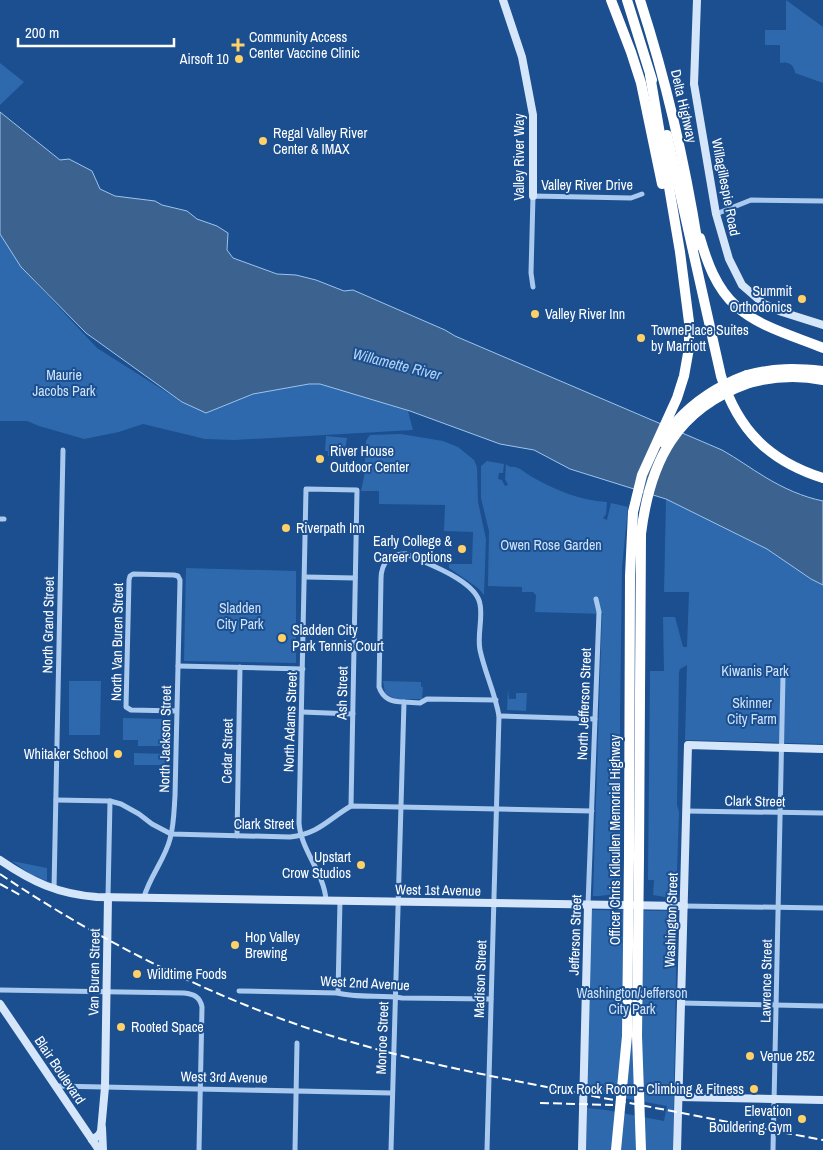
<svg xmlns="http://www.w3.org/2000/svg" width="823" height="1150" font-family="'Archivo Narrow',sans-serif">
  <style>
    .green { fill: #2e69ad }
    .water { fill: #3c6290; stroke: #9cc4f0 }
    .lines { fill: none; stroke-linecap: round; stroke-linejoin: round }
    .street { stroke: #a9c9ee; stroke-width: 5 }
    .secondary { stroke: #d6e6fa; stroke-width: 8 }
    .highway { stroke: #fff; stroke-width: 10 }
    .rail { stroke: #fff; stroke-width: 2; stroke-dasharray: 9 4; stroke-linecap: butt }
    .highway-bridge { stroke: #fff; stroke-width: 10 }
    .poi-dot { fill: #ffd166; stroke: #1b4f8f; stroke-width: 2 }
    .labels { text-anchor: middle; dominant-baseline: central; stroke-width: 4; stroke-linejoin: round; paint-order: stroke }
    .poi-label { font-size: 14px; fill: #fff; stroke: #1b4f8f; text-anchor: start }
    .street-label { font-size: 14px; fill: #fff; stroke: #1b4f8f }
    .park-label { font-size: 14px; fill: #cfe3fa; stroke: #1b4f8f }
    .water-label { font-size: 15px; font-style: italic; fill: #b5d3f5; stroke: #1b4f8f }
  </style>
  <rect width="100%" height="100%" fill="#1b4f8f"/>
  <!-- green -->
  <g class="green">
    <path d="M786 0 823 27V83L795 73C794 64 788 61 780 63V45H765V30H786Z"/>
    <path d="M0 63 24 82 0 105Z"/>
    <path d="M0 234 21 267 97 348 182 402 206 413 253 394 310 384 330 385 408 411 413 430 235 440 205 439 143 424 119 432 84 439 39 426 27 421H0Z"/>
    <path d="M401 434 443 441 458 447 474 460 477 467 478 502 486 539 484 595 478 588 449 568V564H472L473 532 444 531 445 505 379 504V491H361L364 477 366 441 370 435Z"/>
    <path d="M326 436 347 438 344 457 328 456V451H325Z"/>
    <path d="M487 461 504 464 503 473H499L498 479 502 480 505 486 508 485 505 479 506 464 510 467C518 465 526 474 534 478 558 491 579 500 607 502L606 514 603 518 607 520 611 503 628 507 622 567 620 717 621 894C612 893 603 897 593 896L602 615 604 614 535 612 536 595 533 592H522V587L488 586 489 531 481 498V466Z"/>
    <path d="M666 499 767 549 811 579 823 585V744L685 740 687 665 680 669 679 673 677 805 679 812 676 899 653 895 654 880H648L650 671H664L663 617H675L683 647H687L689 592H664Z"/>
    <path d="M186 568 296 571V663L184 661Z"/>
    <path d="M69 681H101L100 735H69Z"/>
    <path d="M383 681 421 682V687H423L422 699H395L385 693Z"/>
    <path d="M508 689 509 699H516V693H527L526 711 507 710Z"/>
    <path d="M123 718 164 719 166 723V746H138V740H123Z"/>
    <path d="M134 753 165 754V765H134Z"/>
    <path d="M12 861 47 868V881L30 874Z"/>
    <path d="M591 910 677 911 673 1150H586L587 1108 606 1110 664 1121 667 1106 587 1091Z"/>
  </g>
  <!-- water -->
  <path class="water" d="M0 112 60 160 69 159 92 171 100 189 115 196 155 201 162 205 187 211 197 219 217 226 228 233 227 250 233 258 277 274 296 275 316 280 344 291 353 290 445 330 455 336 722 450C738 459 750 468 765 477 783 488 803 497 823 501V585L811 579 767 549 666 499 570 469 534 450 500 444 410 411 320 384H309L253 394 206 413 182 402 86 333 21 267 0 234Z"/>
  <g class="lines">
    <!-- street -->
    <g class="street">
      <path d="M716 214 751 200 823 201"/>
      <path d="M533 287 531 273 533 196 631 198 642 194"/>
      <path d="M0 519H4"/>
      <path d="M305 577 355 578"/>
      <path d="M178 666 303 669"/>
      <path d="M404 702 420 703 427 699 496 700"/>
      <path d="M302 712 353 714"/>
      <path d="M499 716 595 719"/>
      <path d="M56 800 110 801 121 804 139 814 152 824 171 834 290 837C320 833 327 820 351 806L592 811"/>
      <path d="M686 811 823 813"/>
      <path d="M237 836 240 667"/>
      <path d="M54 889 63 450"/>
      <path d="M108 897 110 801"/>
      <path d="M144 897C150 876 165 859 170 839 174 825 174 810 175 796L180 580 178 576 174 575 133 574 130 576 129 580 126 707 131 710 177 711"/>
      <path d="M326 900C324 872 301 851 299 823L306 489 357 490 351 806"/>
      <path d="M588 905 599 612 596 599"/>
      <path d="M684 906 823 908"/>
      <path d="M0 990 184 993C194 994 200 997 202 1007L199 1150"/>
      <path d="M239 991 338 993C356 998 382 995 402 998L491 999"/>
      <path d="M338 993 340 900"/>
      <path d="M681 1003 823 1006"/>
      <path d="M56 1086 392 1093"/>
      <path d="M295 1150 297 1043"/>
      <path d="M391 1150 404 702C392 702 383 699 379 687L381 579C381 563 390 553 406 554 425 563 476 580 480 604 483 619 477 635 480 650 485 673 495 693 499 716L487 1150"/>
      <path d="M773 1150 783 676"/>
    </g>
    <!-- secondary -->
    <g class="secondary">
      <path d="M503 0 522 57 533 115V196"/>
      <path d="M697 0 694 84 716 214 729 259 742 285 764 304 782 312 823 325"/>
      <path d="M0 860C32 882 58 894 97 897L684 906"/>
      <path d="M0 1004 99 1150"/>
      <path d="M679 1097 823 1100"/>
      <path d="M102 1128 103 1150"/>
      <path d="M92 1140 99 1135 101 1131 105 1087 108 897"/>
      <path d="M582 1150 588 906"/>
      <path d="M677 1150 688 745 823 749"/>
    </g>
    <!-- highway -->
    <g class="highway">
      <path d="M611 0 631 52 641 83 662 184"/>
      <path d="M627 0 652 80"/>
      <path d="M640 0C666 80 685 163 698 245"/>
      <path d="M667 135 721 376C738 430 769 461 823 478"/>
      <path d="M700 238C707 262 716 288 736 306 759 327 794 336 823 348"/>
      <path d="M747 375C774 368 795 368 823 371"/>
      <path d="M749 383C775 376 797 375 823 380"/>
      <path d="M662 442 676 422"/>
      <path d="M629 857 630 576 633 512 642 475 677 398 684 376 689 348V322L680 252 650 75"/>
      <path d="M639 857 641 534"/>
    </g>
    <!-- rail -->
    <g class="rail">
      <path d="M0 874C107 946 230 1007 355 1043 429 1065 506 1079 582 1094 662 1109 743 1125 823 1140"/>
      <path d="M0 884 22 896"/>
      <path d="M540 1103 613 1105"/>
    </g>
    <!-- highway-bridge -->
    <g class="highway-bridge">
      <path d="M676 422C695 401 720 385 747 375"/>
      <path d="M641 534C650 461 676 409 749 383"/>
      <path d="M639 857 637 1036 641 1150"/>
      <path d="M616 1150 627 1036 629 857"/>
    </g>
  </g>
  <!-- markers -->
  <g class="poi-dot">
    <path d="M235.5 37.5h5v5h5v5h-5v5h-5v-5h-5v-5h5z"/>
    <circle cx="239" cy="59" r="5"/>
    <circle cx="263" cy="141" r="5"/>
    <circle cx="802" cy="299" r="5"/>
    <circle cx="535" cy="314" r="5"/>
    <circle cx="641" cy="338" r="5"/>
    <circle cx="320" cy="459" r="5"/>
    <circle cx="286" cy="528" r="5"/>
    <circle cx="462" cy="549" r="5"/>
    <circle cx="282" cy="638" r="5"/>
    <circle cx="118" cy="754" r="5"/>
    <circle cx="361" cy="865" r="5"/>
    <circle cx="235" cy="945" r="5"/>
    <circle cx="137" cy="974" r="5"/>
    <circle cx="121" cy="1027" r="5"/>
    <circle cx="750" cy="1056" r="5"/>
    <circle cx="754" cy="1089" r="5"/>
    <circle cx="802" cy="1119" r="5"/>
  </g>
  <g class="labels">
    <!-- poi labels -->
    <g class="poi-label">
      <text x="249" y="37">Community Access<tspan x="249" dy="16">Center Vaccine Clinic</tspan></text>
      <text x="229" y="59" text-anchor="end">Airsoft 10</text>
      <text x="273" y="133">Regal Valley River<tspan x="273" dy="16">Center &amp; IMAX</tspan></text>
      <text x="792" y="291" text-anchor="end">Summit<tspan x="792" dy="16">Orthodonics</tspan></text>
      <text x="545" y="314">Valley River Inn</text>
      <text x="651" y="330">TownePlace Suites<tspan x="651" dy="16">by Marriott</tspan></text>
      <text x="330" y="451">River House<tspan x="330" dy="16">Outdoor Center</tspan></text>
      <text x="296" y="528">Riverpath Inn</text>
      <text x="452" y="541" text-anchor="end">Early College &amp;<tspan x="452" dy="16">Career Options</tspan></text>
      <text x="292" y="630">Sladden City<tspan x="292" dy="16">Park Tennis Court</tspan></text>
      <text x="108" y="754" text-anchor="end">Whitaker School</text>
      <text x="351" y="857" text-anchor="end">Upstart<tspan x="351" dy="16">Crow Studios</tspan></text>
      <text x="245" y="937">Hop Valley<tspan x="245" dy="16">Brewing</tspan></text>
      <text x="147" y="974">Wildtime Foods</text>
      <text x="131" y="1027">Rooted Space</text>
      <text x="760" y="1056">Venue 252</text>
      <text x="744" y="1089" text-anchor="end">Crux Rock Room - Climbing &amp; Fitness</text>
      <text x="792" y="1111" text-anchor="end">Elevation<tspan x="792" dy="16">Bouldering Gym</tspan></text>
    </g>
    <!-- street labels -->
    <g class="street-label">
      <text transform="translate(684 106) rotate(77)">Delta Highway</text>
      <text transform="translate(519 157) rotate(-90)">Valley River Way</text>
      <text x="587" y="185">Valley River Drive</text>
      <text transform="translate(726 187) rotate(79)">Willagillespie Road</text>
      <text transform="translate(48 625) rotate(-89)">North Grand Street</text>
      <text transform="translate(117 642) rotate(-89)">North Van Buren Street</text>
      <text transform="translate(342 693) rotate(-89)">Ash Street</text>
      <text transform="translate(584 704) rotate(-88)">North Jefferson Street</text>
      <text transform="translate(290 722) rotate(-88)">North Adams Street</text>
      <text transform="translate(165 739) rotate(-89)">North Jackson Street</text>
      <text transform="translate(227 751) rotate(-89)">Cedar Street</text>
      <text transform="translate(755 801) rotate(1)">Clark Street</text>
      <text x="264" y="824">Clark Street</text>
      <text transform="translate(615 840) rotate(-90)">Officer Chris Kilcullen Memorial Highway</text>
      <text transform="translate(438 890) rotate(1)">West 1st Avenue</text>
      <text transform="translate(671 920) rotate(-88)">Washington Street</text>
      <text transform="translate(575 935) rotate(-88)">Jefferson Street</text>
      <text transform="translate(94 972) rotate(-89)">Van Buren Street</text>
      <text transform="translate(480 979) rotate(-88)">Madison Street</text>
      <text transform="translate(766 981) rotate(-89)">Lawrence Street</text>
      <text transform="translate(365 983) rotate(3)">West 2nd Avenue</text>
      <text transform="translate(382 1038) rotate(-88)">Monroe Street</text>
      <text transform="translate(60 1070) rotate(56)">Blair Boulevard</text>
      <text transform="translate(224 1077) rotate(1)">West 3rd Avenue</text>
    </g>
    <!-- park labels -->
    <g class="park-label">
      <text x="64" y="375">Maurie<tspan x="64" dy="16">Jacobs Park</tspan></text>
      <text x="551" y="545">Owen Rose Garden</text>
      <text x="240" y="608">Sladden<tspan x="240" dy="16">City Park</tspan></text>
      <text x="755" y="671">Kiwanis Park</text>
      <text x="752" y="703">Skinner<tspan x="752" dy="16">City Farm</tspan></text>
      <text x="632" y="993">Washington/Jefferson<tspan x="632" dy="16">City Park</tspan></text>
    </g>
    <!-- water labels -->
    <g class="water-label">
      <text transform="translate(397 364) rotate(14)">Willamette River</text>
    </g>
  </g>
  <!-- scale -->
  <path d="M18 38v8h156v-8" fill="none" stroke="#ffffff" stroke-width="2.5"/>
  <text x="25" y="38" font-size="15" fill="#ffffff" stroke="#1b4f8f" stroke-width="4" paint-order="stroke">200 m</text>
</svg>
